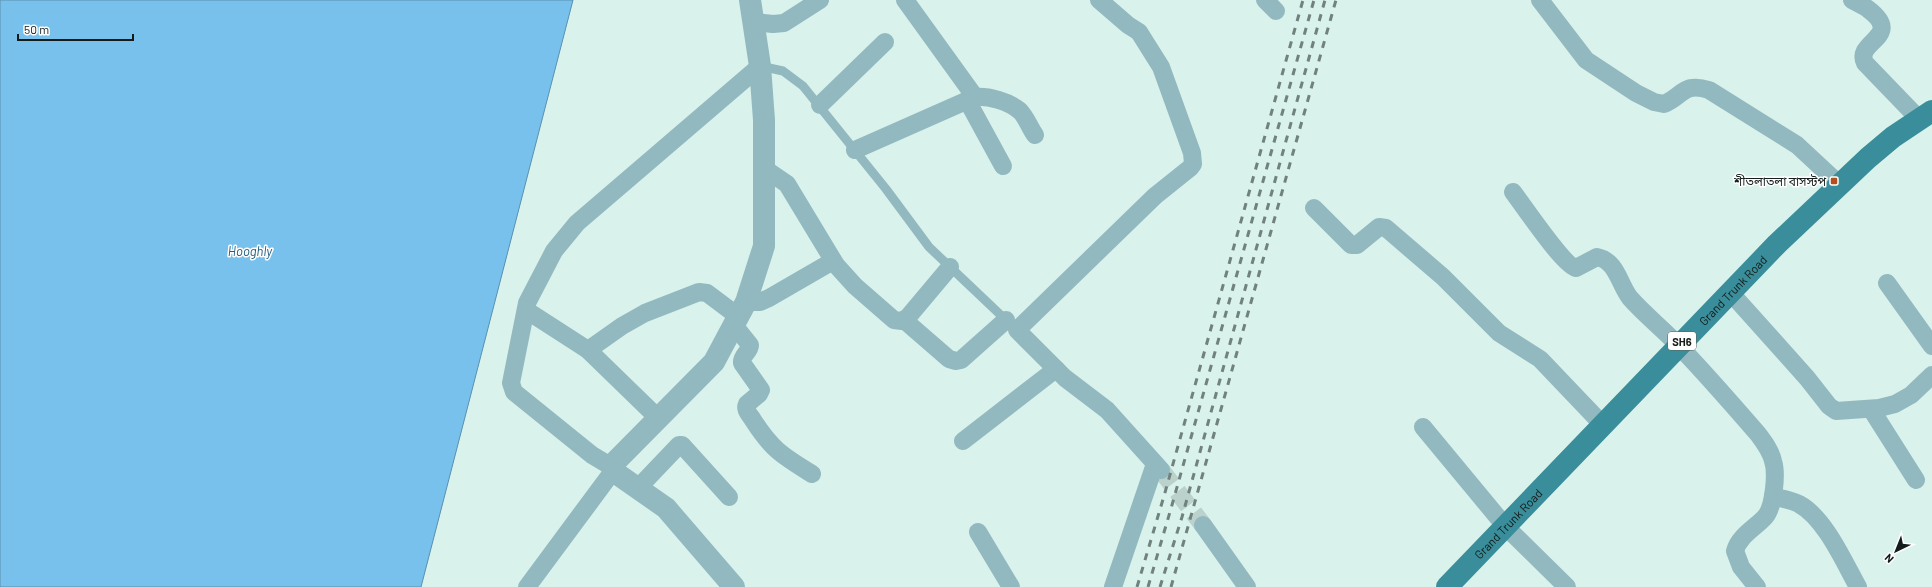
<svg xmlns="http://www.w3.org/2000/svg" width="1932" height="587" font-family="Barlow,'Noto Sans Bengali',sans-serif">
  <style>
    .water { fill: #78c1ec; stroke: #5a90ad }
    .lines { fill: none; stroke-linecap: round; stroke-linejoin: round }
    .minor-tunnel { stroke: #bbd2cc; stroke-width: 18; stroke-dasharray: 18 9; stroke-linecap: butt }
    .service { stroke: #92b9bf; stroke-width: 9 }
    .minor { stroke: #92b9bf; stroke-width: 18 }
    .tertiary { stroke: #92b9bf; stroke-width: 22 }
    .primary { stroke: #3a8d9a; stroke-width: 22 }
    .rail { stroke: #71827e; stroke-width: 3; stroke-dasharray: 7 7; stroke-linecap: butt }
    .poi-dot { fill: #b34f1d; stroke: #fff; stroke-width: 1.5 }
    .labels { text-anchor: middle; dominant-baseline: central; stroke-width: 3; stroke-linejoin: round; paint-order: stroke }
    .shield { fill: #fff; stroke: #5a605f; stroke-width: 1 }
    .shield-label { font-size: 11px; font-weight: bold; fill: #131c1a }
    .poi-label { font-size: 12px; fill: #131c1a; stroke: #fff; text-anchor: end }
    .street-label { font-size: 12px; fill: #131c1a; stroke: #fff }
    .water-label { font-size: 13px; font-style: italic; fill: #255c7a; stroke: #fff }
  </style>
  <rect width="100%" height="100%" fill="#d9f2ec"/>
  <!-- water -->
  <path class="water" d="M0 0H573L421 587H0Z"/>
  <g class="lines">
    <!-- minor-tunnel -->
    <path class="minor-tunnel" d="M1161 470 1203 525"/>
    <!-- service -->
    <path class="service" d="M760 66 783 71 803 86 886 189 929 247 1007 321"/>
    <!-- minor -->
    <g class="minor">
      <path d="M905 0 975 97"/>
      <path d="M1099 0 1128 25 1139 32 1161 67 1192 153 1193 164 1190 168 1155 196 1017 330 1065 378 1107 410 1161 470"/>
      <path d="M1265 0 1276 11"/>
      <path d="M1540 0 1586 60 1636 93 1654 102 1664 104C1683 96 1683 82 1709 90L1797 145 1839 184"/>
      <path d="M1852 0C1857 3 1863 5 1868 9 1905 37 1854 41 1865 63L1919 119"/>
      <path d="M754 22 773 24 784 23 820 0"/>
      <path d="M967 100 1003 166"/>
      <path d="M820 105 885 42"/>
      <path d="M855 150 975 97C989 96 1008 101 1020 111 1026 117 1030 128 1035 135"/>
      <path d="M765 169 787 184 836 265 855 286 894 320 902 321 908 317 950 267"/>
      <path d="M1513 192C1523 205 1563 265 1576 268L1597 257C1617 261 1619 284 1630 298 1645 315 1663 329 1678 345 1706 374 1732 404 1758 434 1764 442 1771 451 1773 461 1777 473 1774 507 1765 517 1755 528 1739 536 1735 551L1741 567 1757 587"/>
      <path d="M1314 208 1351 245H1357L1379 227 1386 228 1443 277 1499 333 1540 359 1602 424"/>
      <path d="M1887 283 1932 346"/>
      <path d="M1730 292 1807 378 1829 406 1836 411 1879 408 1895 404 1911 395 1932 375"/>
      <path d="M746 302H760L769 298 833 261"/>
      <path d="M526 310 588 350 658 418"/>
      <path d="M904 320 949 359 956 361 961 360 1006 320"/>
      <path d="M734 325 750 345C750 352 741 355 742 363L761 390 759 394 747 404C744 410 750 415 753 420 772 450 783 456 812 474"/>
      <path d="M588 350 622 326 645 313 699 292 707 293 739 317"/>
      <path d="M1871 409 1916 480"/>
      <path d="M1423 427 1505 526 1567 587"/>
      <path d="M963 441 1056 369"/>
      <path d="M612 467 592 455 514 392 511 383 527 303 554 251 577 223 760 66"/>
      <path d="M638 488 679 445H682L729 497"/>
      <path d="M1773 496C1782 499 1791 500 1799 504 1825 518 1844 562 1858 587"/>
      <path d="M1203 525 1247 587"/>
      <path d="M978 532 1011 587"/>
      <path d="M527 587 613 471"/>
      <path d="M1113 587 1155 464"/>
    </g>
    <!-- tertiary -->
    <path class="tertiary" d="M734 587 666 508 613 471 612 467 615 462 714 362 746 302 764 246V120L760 66 750 0"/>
    <!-- primary -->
    <path class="primary" id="s1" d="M1447 587 1777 244 1868 158 1893 137 1932 111"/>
    <!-- rail -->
    <g class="rail">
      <path d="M1137 587 1164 496 1303 0"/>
      <path d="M1148 587 1172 505 1314 0"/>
      <path d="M1160 587 1182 517 1325 0"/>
      <path d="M1171 587 1336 0"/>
    </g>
  </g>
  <!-- markers -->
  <rect class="poi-dot" x="1830" y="177" width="8" height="8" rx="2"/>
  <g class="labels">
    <!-- shield labels -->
    <rect class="shield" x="1668" y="332" width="28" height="18" rx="3"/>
    <g class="shield-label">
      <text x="1682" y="341">SH6</text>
    </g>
    <!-- poi labels -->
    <g class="poi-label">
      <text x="1826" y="181">শীতলাতলা বাসস্টপ</text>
    </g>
    <!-- street labels -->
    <g class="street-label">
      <text stroke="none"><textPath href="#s1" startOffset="412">Grand Trunk Road</textPath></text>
      <text stroke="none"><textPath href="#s1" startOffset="88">Grand Trunk Road</textPath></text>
    </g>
    <!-- water labels -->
    <g class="water-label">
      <text x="250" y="251">Hooghly</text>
    </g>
  </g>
  <!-- north arrow -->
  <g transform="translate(1896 551) rotate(223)" stroke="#ffffff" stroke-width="3" paint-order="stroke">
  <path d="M0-3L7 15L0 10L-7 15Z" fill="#131c1a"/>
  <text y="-6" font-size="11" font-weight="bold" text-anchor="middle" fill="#131c1a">N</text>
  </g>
  <!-- scale -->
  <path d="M18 34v6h115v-6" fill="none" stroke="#131c1a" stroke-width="2"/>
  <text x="24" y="34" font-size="12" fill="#131c1a" stroke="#ffffff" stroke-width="3" paint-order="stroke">50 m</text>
</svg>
